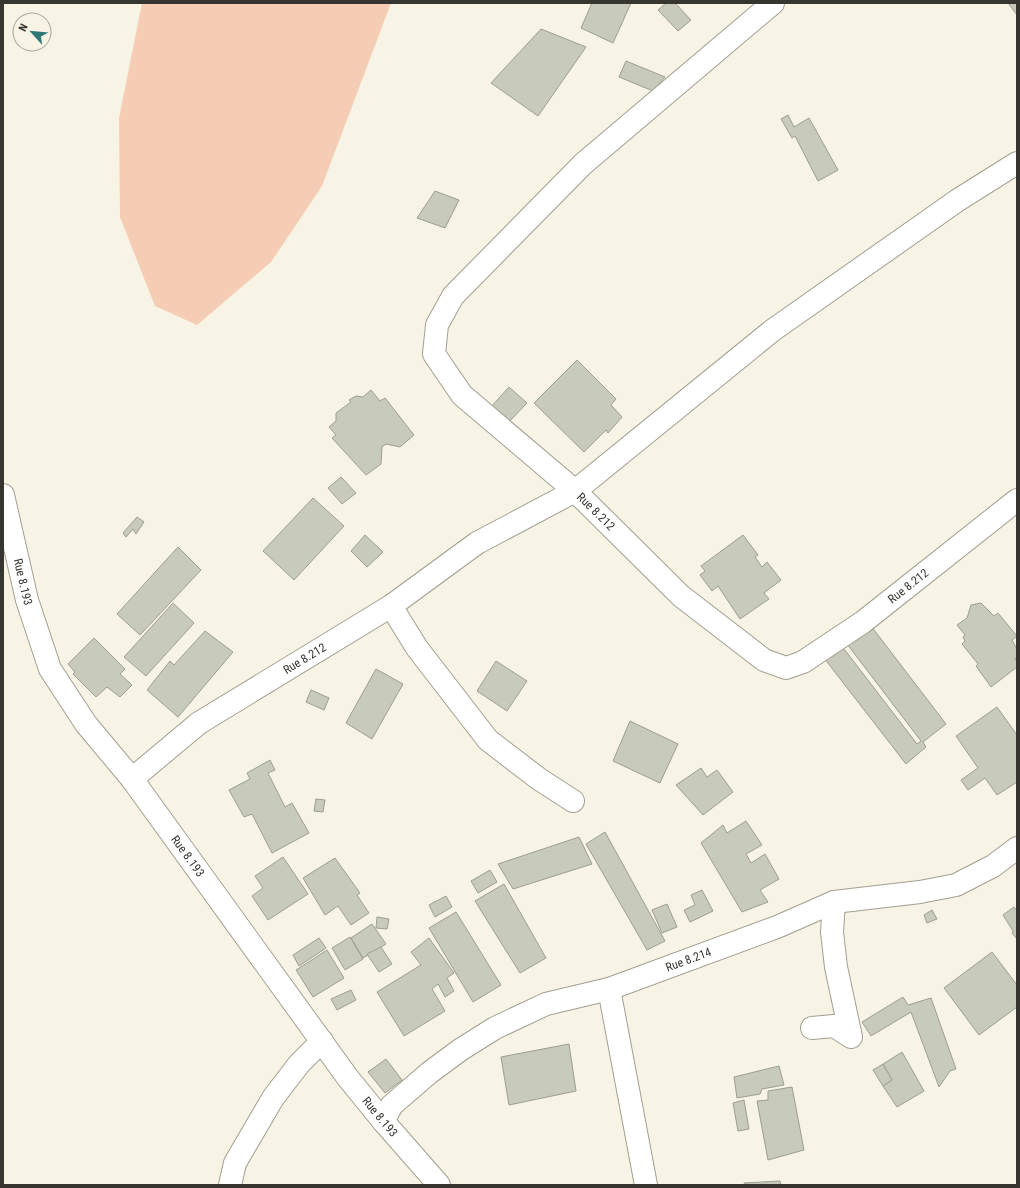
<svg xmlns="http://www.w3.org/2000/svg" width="1020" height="1188" font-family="'Roboto Condensed',sans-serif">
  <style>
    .green { fill: #f5cdb4 }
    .building { fill: #c8cabc; stroke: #9c9e90 }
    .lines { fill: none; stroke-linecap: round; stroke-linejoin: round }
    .minor-casing { stroke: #a29f91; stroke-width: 24 }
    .minor { stroke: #fff; stroke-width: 22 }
    .labels { text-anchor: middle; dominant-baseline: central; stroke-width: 3.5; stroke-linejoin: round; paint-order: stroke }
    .street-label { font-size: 12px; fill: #36352f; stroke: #f7f3e5 }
  </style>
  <rect width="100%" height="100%" fill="#f7f3e5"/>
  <!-- green -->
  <path class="green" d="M142 3H391L322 186 271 262 197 325 155 306 120 217 119 118Z"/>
  <!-- building -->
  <g class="building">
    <path d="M592 3H631L613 43 581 28Z"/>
    <path d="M666 3H675L691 20 678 31 658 10Z"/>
    <path d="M1008 3H1017V15Z"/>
    <path d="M541 29 586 47 538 116 491 83Z"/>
    <path d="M626 61 665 77 653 91 619 77Z"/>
    <path d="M788 115 794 127 809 118 838 170 818 181 795 136 792 138 781 119Z"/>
    <path d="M435 191 459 200 445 228 417 218Z"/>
    <path d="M577 360 616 399 611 405 622 417 608 433 606 430 584 452 534 403Z"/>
    <path d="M509 387 527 403 507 424 490 408Z"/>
    <path d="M371 390 380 401 385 398 414 435 400 447 386 444 382 447 381 464 366 475 332 438 336 435 329 427 336 421V413L351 402 349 400 356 396 363 397Z"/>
    <path d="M341 477 356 493 342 504 328 488Z"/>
    <path d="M313 498 344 526 294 580 263 551Z"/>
    <path d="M137 517 144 522 136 534 133 529 126 537 123 533Z"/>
    <path d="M365 535 383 552 367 567 351 551Z"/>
    <path d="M743 535 758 555 755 557 762 567 767 562 781 580 764 593 769 599 740 619 718 586 712 591 700 575 705 571 701 566Z"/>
    <path d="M178 547 201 570 140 635 117 614Z"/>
    <path d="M173 603 194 623 146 676 124 657Z"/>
    <path d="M981 603 994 616 998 613 1017 636 1012 640 1017 649V657L1015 659 1017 662V667L991 687 976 666 978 664 962 644 965 641 963 637 965 635 957 625 967 618 971 605Z"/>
    <path d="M871 626 946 724 923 742 926 747 906 764 824 658 841 645 917 744 921 741 847 644Z"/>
    <path d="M205 631 233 652 178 717 147 690 170 661 174 665Z"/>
    <path d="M94 638 125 669 120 674 132 685 120 697 107 687 96 697 73 674 75 672 68 664Z"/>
    <path d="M496 661 527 681 507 711 477 691Z"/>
    <path d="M376 669 403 684 372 739 346 723Z"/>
    <path d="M311 690 329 698 324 710 306 702Z"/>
    <path d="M997 707 1017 735V782L997 795 985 778 968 790 961 780 978 768 956 736Z"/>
    <path d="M630 721 678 744 660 783 613 761Z"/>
    <path d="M270 760 275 770 268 773 285 807 292 803 309 833 272 853 252 814 244 817 229 790 250 779 247 773Z"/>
    <path d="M701 768 707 777 717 770 733 792 703 815 676 785Z"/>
    <path d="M316 799 325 800 323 812 314 811Z"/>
    <path d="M746 821 762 845 746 854 751 863 765 854 779 879 760 890 768 902 742 912 701 843 723 825 727 833Z"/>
    <path d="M605 832 665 941 647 950 586 844Z"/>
    <path d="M579 837 592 864 513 889 498 864Z"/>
    <path d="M283 857 308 894 268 920 252 896 263 888 255 876Z"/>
    <path d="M335 858 360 893 357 895 369 913 351 925 338 906 325 915 303 878Z"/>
    <path d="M490 870 497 882 478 893 471 881Z"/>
    <path d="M504 884 546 958 520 973 475 901Z"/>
    <path d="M702 890 713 911 690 922 684 910 695 905 691 895Z"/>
    <path d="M446 896 452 907 435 917 429 905Z"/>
    <path d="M667 904 677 927 662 933 652 910Z"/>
    <path d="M1014 907 1017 911V939L1012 933 1013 931 1003 915Z"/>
    <path d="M932 910 937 919 927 923 924 915Z"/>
    <path d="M456 912 501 985 473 1002 429 928Z"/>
    <path d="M377 917 389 919 387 929 376 928Z"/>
    <path d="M372 924 386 944 363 958 351 938Z"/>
    <path d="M350 937 363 959 345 970 332 948Z"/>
    <path d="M319 938 326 948 299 966 293 955Z"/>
    <path d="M429 938 454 973 447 978 454 991 445 997 438 984 432 989 445 1011 404 1036 377 992 421 965 411 952Z"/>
    <path d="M381 947 392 964 379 972 367 954Z"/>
    <path d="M327 950 344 978 313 997 296 970Z"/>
    <path d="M992 952 1017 985V1007L979 1035 944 988Z"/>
    <path d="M351 990 356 1000 337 1010 331 999Z"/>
    <path d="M903 997 908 1005 931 998 956 1069 950 1071 939 1087 911 1012 871 1036 862 1022Z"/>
    <path d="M569 1044 576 1091 509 1105 501 1057Z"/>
    <path d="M902 1052 924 1091 897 1107 883 1086 892 1080 883 1064Z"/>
    <path d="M386 1059 402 1080 385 1093 368 1072Z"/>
    <path d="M883 1064 892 1080 883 1086 873 1070Z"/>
    <path d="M779 1066 784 1085 762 1089 760 1094 737 1098 734 1077Z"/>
    <path d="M792 1087 804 1150 768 1160 757 1101 768 1100V1091Z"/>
    <path d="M744 1100 749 1129 738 1131 733 1103Z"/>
    <path d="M780 1181 781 1185H745L744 1183Z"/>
  </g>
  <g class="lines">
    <defs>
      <g id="minor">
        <path d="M773 3 583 164 453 296 437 325 434 354 462 395 575 491 773 330 958 200 1017 163"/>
        <path id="s1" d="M3 495 27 600 50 669 86 724 132 779 348 1078 383 1121 439 1185"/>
        <path d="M391 606 417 648 488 740 539 779 573 801"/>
        <path id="s2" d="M132 779 199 723 391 606 477 543 575 491 681 596 764 660 786 668 803 662 863 622 1017 500"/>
        <path d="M609 989 646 1185"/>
        <path d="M812 1028 834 1026 851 1037 836 967 832 932 834 902"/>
        <path id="s3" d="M383 1121 392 1105 429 1073 460 1050 495 1028 546 1004 609 989 777 927 834 902 920 892 956 885 993 866 1017 848"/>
        <path d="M230 1185 235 1163 273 1098 299 1064 322 1041"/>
      </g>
    </defs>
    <!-- minor casing -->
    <use href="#minor" class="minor-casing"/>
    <!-- minor -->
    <use href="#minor" class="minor"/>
  </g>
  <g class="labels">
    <!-- street labels -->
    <g class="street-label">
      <text stroke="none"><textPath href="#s2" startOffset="559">Rue 8.212</textPath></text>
      <text stroke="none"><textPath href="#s1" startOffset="89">Rue 8.193</textPath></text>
      <text stroke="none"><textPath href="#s2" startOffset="955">Rue 8.212</textPath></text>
      <text stroke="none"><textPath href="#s2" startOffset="211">Rue 8.212</textPath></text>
      <text stroke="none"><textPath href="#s1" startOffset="413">Rue 8.193</textPath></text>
      <text stroke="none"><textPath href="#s3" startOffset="353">Rue 8.214</textPath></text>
      <text stroke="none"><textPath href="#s1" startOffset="737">Rue 8.193</textPath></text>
    </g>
  </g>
  <!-- border -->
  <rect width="1020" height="1188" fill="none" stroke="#36352f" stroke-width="8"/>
  <!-- north arrow -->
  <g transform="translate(32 32) rotate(297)"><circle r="19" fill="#f7f3e5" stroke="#aaa79c"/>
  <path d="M0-3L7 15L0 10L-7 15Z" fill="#2d7777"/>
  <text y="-6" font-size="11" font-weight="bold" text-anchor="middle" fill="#36352f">N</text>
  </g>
</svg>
